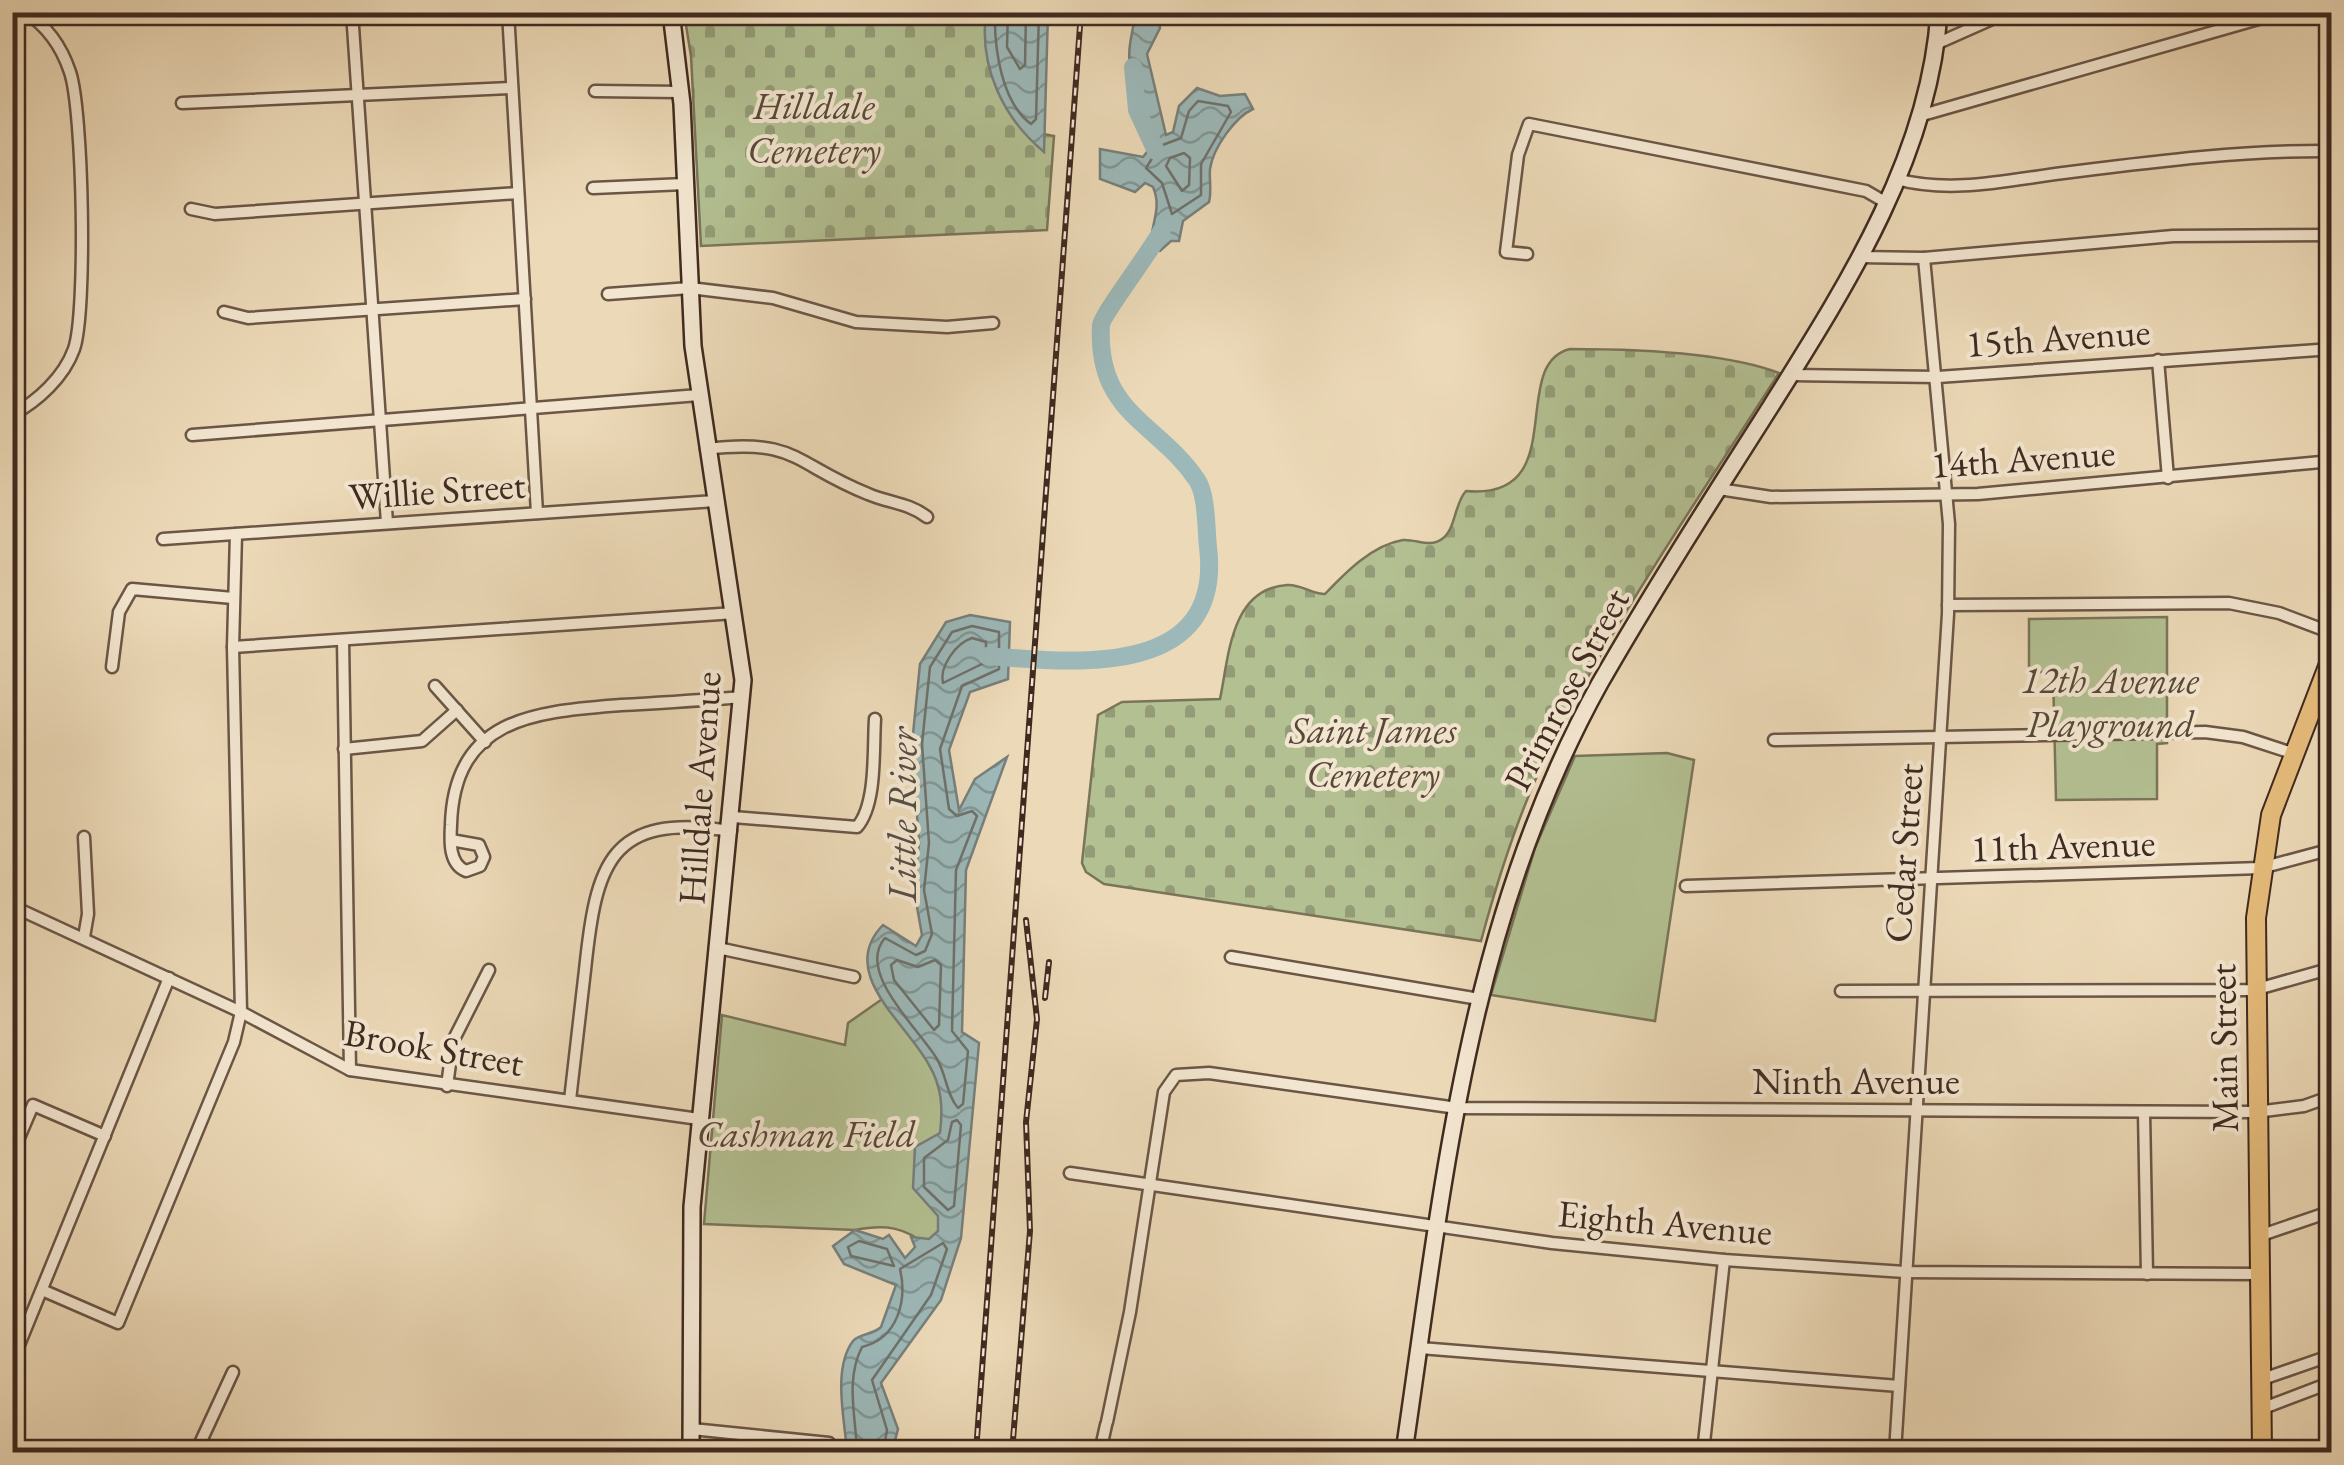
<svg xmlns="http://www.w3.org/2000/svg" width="2344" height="1465" font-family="'EB Garamond',serif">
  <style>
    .green { fill: #b3c092; stroke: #7a7559; stroke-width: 2.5 }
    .cemetery { fill: url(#cemetery-stones); stroke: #7a7559; stroke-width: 2.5 }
    .water { fill: url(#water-waves); stroke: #777f7b; stroke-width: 2.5 }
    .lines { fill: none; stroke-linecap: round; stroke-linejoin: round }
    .shore { stroke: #6e716c; stroke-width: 2.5 }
    .river { stroke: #9cb8b8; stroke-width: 18 }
    .street-casing { stroke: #6b5646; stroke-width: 15 }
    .secondary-casing { stroke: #402a20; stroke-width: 20 }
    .primary-casing { stroke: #402a20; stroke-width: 22 }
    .street { stroke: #f3e6d0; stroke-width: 10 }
    .secondary { stroke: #f3e6d0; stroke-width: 15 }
    .primary { stroke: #e6bc7c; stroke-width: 18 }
    .rail-casing { stroke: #402a20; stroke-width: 6 }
    .rail { stroke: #f3e6d0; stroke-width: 2.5; stroke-dasharray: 8; stroke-linecap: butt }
    .labels { text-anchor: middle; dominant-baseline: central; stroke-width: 8; stroke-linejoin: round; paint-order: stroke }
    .park-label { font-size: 38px; font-style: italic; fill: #574837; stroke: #f3e6d0 }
    .street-label { font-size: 38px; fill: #402a20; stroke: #f3e6d0 }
    .water-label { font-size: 40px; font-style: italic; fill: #574e46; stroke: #f3e6d0 }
  </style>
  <defs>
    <pattern id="cemetery-stones" width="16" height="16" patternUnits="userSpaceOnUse" patternTransform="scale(2.5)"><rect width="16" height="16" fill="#b3c092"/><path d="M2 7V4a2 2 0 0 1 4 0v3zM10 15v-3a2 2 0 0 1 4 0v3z" fill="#939c77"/></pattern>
    <pattern id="water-waves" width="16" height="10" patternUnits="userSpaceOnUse" patternTransform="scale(2.5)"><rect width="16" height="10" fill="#9cb8b8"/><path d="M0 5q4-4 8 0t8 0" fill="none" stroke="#819695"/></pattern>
  </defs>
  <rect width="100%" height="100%" fill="#ecd9b7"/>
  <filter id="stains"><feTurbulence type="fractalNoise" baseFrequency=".002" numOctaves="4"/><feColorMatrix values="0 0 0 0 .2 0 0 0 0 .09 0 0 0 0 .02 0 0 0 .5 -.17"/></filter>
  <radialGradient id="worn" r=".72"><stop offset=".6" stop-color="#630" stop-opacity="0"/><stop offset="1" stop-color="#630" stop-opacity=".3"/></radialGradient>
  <!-- green -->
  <g class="green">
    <path d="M2167 617V743L2157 744V799L2056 800 2053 672H2029V619Z"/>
    <path d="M1667 753 1694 760 1655 1021 1491 995 1535 848 1575 756Z"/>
    <path d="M885 997 911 1022 946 1098 940 1239 928 1246C904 1227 886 1224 855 1230L704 1224 722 1015 845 1045 848 1023Z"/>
  </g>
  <!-- cemetery -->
  <g class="cemetery">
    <path d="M684 13H998L1038 133 1054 136 1047 230 701 246 691 56Z"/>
    <path d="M1570 349C1630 349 1724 352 1779 373 1701 495 1616 617 1551 746 1520 808 1499 874 1481 941L1104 884 1086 872 1082 863 1098 715 1122 702 1220 699C1229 657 1230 589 1287 585 1301 584 1312 594 1325 594 1345 573 1372 545 1403 540 1416 539 1430 548 1442 539 1456 529 1454 504 1466 491 1573 501 1507 364 1570 349Z"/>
  </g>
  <!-- water -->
  <g class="water">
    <path d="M986 13H1048L1044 152C1003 118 979 67 986 13Z"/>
    <path d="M1135 13H1157L1160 28 1147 54 1166 135 1173 132 1179 106 1197 88 1220 96 1245 94 1253 109C1235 117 1213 148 1210 169 1209 181 1212 190 1209 202L1183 221 1179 241H1171L1160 251 1151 249C1149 226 1163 210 1153 187L1145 183 1135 192 1100 179V149L1143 157 1147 152C1152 124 1136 101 1131 74 1126 46 1133 36 1135 13Z"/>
    <path d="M970 615 1010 622 1008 679 970 692 949 750 959 810 975 779 1007 757 966 870 962 1032 979 1043 961 1238 941 1300 881 1383 898 1429 892 1452H847C845 1421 832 1369 853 1341 860 1333 873 1335 881 1327L896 1285 844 1264 833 1246 855 1230 883 1239 889 1235 905 1258 915 1247 911 1237 929 1239 938 1231V1216L913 1188 915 1147 940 1133C943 1108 942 1087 929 1065 907 1023 836 973 883 925L916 946 922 935 914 890 919 843 912 744 920 664 946 622Z"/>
  </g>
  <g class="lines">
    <!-- shore -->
    <g class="shore">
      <path d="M995 12C994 47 1001 102 1031 124L1036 119 1039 12"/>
      <path d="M1008 12 1007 47 1020 69 1025 65 1026 12"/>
      <path d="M1198 101 1228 106 1231 112 1201 164V195L1172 214 1162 183 1146 168 1160 146 1181 138 1189 111Z"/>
      <path d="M1184 153 1190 158 1189 185 1182 191 1166 166 1170 158Z"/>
      <path d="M972 626 999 632V669L962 686 940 749 949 809 957 816 972 811 977 816 956 870 952 1031 968 1051 963 1104 958 1108C947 1096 946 1074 937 1059 920 1030 855 972 885 938L916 955 925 951 932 934 924 890 929 843 922 744 930 667 952 632Z"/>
      <path d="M972 638 986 642V662L943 683C939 667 956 643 972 638Z"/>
      <path d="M935 960 941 965 939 1025 934 1030 894 980 891 965 897 960 918 967Z"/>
      <path d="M957 1120 961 1125 954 1206 948 1210 924 1187V1158L948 1140 952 1122Z"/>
      <path d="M859 1241 887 1249 894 1266 851 1256 848 1247Z"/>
      <path d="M857 1452C856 1417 845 1380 862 1347 899 1338 907 1299 900 1269L943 1243 947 1249 931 1295 872 1380 887 1430 883 1452"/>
    </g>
    <!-- river -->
    <g class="river">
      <path d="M1133 67 1137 110 1156 151"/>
      <path d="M987 656C1075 663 1224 679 1208 547 1206 529 1207 495 1197 480 1158 422 1096 414 1101 325 1102 315 1153 248 1162 230"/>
    </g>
    <defs>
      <g id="street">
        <path d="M352 12 387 523"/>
        <path d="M508 12 537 513"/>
        <path d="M1936 44 2008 12"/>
        <path d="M595 91 681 92"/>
        <path d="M182 103 512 88"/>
        <path d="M1919 116 2283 12"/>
        <path d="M1896 179C1952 194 2008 180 2063 173 2151 162 2243 150 2332 151"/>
        <path d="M593 188 685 184"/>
        <path d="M191 209 215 214 518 193"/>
        <path d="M1527 254 1506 252 1518 155 1529 124 1866 191 1885 202"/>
        <path d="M1859 257 1924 258 2173 236 2332 235"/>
        <path d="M608 294 690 288 773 298 856 322 947 327 993 323"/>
        <path d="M224 312 248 318 525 299"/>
        <path d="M2158 360 2168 478"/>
        <path d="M1790 375 1938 377 2332 349"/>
        <path d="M12 415C38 401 64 377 74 349 87 312 83 110 70 72 62 48 47 26 25 12"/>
        <path d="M192 435 699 395"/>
        <path d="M706 449C798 438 793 464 868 494 889 503 909 503 927 517"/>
        <path d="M1719 489 1771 497 1978 494 2332 461"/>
        <path d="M163 539 715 501"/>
        <path d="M1948 605 2229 603 2279 613 2332 633"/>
        <path d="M343 640 350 1070"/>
        <path d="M233 647 735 613"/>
        <path d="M112 667 119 612 132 589 233 598"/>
        <path d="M435 686 485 742"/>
        <path d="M1774 740 2205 732 2243 737 2292 753"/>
        <path d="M344 749 422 741 457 710"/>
        <path d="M733 817 857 827C877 804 873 750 875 719"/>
        <path d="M84 837 88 914 84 937"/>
        <path d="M451 840 479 845 484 857 480 866 466 871C449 864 450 842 451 825 454 716 537 712 621 705 662 703 703 700 743 697"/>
        <path d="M1686 886 2261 868 2332 849"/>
        <path d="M12 906 241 1012 350 1070 699 1119"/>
        <path d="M718 948 854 977"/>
        <path d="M1231 957 1479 999"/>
        <path d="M1841 991 2254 990 2332 968"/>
        <path d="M447 1086 453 1041 489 970"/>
        <path d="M570 1100C575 1057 580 1013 585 970 596 864 609 812 731 831"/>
        <path d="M2144 1112 2147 1274"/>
        <path d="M12 1154 33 1105 105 1136"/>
        <path d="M1070 1173 1552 1243 1724 1260 1905 1272 2258 1274"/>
        <path d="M2259 1236 2332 1211"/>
        <path d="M42 1290 118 1323 234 1042 241 1012 233 647 236 534"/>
        <path d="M1420 1348 1899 1386"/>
        <path d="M12 1362 169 978"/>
        <path d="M2260 1380 2332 1355"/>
        <path d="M2261 1409 2332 1382"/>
        <path d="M1107 1422 1130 1312 1164 1092 1176 1075 1209 1073 1457 1108 2256 1112 2304 1106 2332 1096"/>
        <path d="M692 1429 829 1443"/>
        <path d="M1895 1448H2262"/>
        <path d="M196 1452 233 1372"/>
        <path d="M1100 1452 1106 1425"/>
        <path d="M1703 1452 1724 1260"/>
        <path d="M1895 1452 1948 614 1949 524 1924 258"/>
        <path d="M2329 1452H2332"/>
      </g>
      <g id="secondary">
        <path d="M671 12 682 104 693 346 743 680 692 1207 691 1452"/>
        <path d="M1404 1452C1443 1187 1467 922 1600 683 1654 589 1713 497 1771 406 1845 288 1930 156 1939 12"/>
      </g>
      <path id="primary" d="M2262 1452 2256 918 2271 815 2332 656"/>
    </defs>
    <!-- street casing -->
    <use href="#street" class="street-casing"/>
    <!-- secondary casing -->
    <use href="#secondary" class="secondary-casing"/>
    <!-- primary casing -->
    <use href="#primary" class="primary-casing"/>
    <!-- street -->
    <use href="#street" class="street"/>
    <!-- secondary -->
    <use href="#secondary" class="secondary"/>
    <!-- primary -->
    <use href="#primary" class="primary"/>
    <defs>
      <g id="rail">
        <path d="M1045 998 1049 962"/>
        <path d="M976 1452 1081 12"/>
        <path d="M1012 1452 1030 1231 1026 1122 1037 1019 1026 920"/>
      </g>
    </defs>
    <!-- rail casing -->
    <use href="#rail" class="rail-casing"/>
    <!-- rail -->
    <use href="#rail" class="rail"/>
  </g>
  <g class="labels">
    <!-- park labels -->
    <g class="park-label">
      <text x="814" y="105">Hilldale<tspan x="814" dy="44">Cemetery</tspan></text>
      <text x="2110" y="679">12th Avenue<tspan x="2110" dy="44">Playground</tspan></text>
      <text x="1373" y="729">Saint James<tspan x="1373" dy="44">Cemetery</tspan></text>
      <text x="806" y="1133">Cashman Field</text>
    </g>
    <!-- street labels -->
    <g class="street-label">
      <text transform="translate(2058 337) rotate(-4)">15th Avenue</text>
      <text transform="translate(2023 458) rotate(-4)">14th Avenue</text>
      <text transform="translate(437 490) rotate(-4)">Willie Street</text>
      <text transform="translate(1566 689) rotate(-62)">Primrose Street</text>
      <text transform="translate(699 788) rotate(-86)">Hilldale Avenue</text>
      <text transform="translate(2063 845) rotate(-2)">11th Avenue</text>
      <text transform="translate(1903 853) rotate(-86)">Cedar Street</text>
      <text transform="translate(434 1047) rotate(10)">Brook Street</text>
      <text transform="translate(2223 1048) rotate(-91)">Main Street</text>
      <text x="1856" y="1080">Ninth Avenue</text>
      <text transform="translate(1665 1222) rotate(5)">Eighth Avenue</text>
    </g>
    <!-- water labels -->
    <g class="water-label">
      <text transform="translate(902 815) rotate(-90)">Little River</text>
    </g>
  </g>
  <!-- margin -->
  <rect width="2344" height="1465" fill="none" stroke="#ecd9b7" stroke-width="50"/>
  <rect x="15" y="15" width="2314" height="1435" fill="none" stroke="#402a20" stroke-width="5"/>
  <rect x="25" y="25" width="2294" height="1415" fill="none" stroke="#402a20" stroke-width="2.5"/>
  <rect width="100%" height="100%" filter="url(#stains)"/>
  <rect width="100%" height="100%" fill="url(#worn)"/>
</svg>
